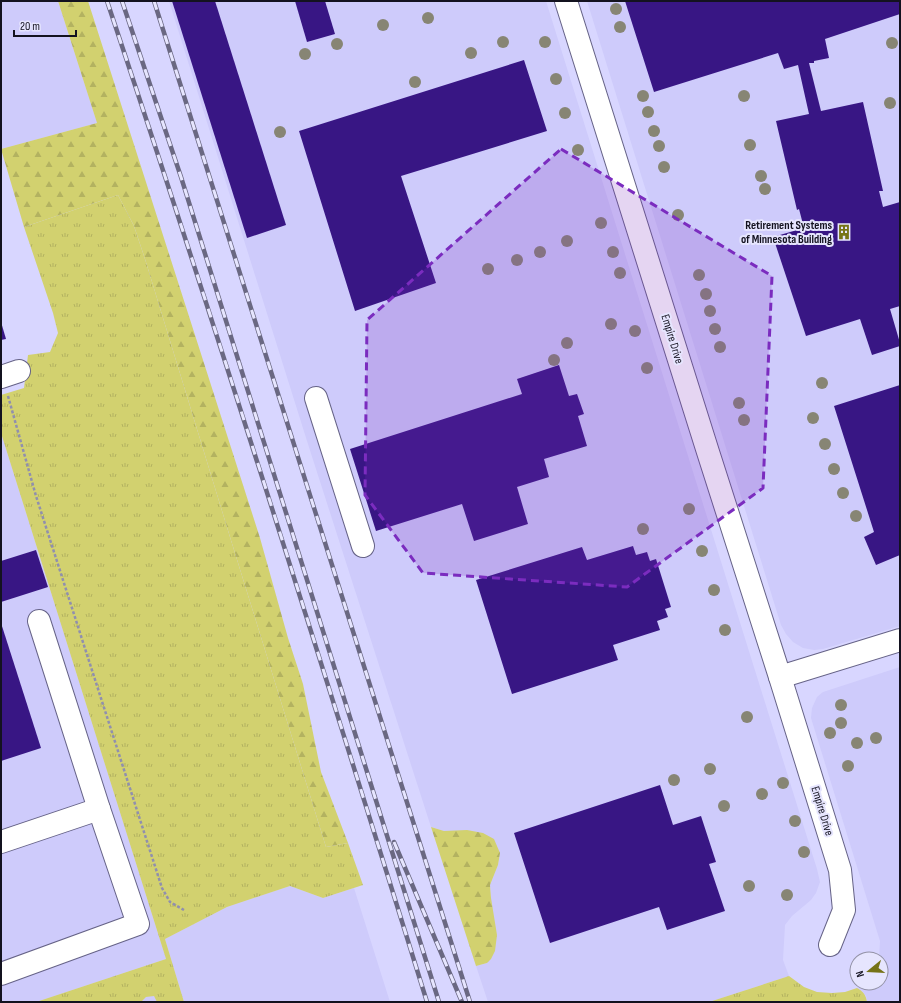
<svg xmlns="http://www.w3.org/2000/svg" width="901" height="1003" font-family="'Sofia Sans Condensed',sans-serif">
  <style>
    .built { fill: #cecbfb }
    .grass { fill: url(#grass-tufts) }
    .forest { fill: url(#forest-firs) }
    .building { fill: #381684 }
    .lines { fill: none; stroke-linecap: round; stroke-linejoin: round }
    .minor-casing { stroke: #666387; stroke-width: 24 }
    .path { stroke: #908fae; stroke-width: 2.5; stroke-dasharray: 3 2; stroke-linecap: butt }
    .minor { stroke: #fff; stroke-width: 22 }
    .rail-casing { stroke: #6a6882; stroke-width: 4.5 }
    .rail { stroke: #e6e5fe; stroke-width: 3; stroke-dasharray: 9; stroke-linecap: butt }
    .tree { fill: #878574 }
    .marked { fill: #7b2cbf; fill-opacity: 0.2; stroke: #7b2cbf; stroke-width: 3; stroke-dasharray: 8 5; stroke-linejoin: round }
    .labels { text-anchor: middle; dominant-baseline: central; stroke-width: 4; stroke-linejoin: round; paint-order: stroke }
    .poi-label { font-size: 12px; font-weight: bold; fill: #13121f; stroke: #e6e5fe; text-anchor: end }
    .street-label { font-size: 12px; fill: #13121f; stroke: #e6e5fe }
  </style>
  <defs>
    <pattern id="grass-tufts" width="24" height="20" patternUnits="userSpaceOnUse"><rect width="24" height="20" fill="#d2d16f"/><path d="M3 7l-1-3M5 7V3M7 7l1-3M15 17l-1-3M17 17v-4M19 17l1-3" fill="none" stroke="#b3b260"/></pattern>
    <pattern id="forest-firs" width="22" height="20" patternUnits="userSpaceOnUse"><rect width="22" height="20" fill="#d2d16f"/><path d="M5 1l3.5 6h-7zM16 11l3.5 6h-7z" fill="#b3b260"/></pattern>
  </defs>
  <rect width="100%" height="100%" fill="#d8d6ff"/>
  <!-- built -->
  <g class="built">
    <path d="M1 1H58L97 123 1 149Z"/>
    <path d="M169 1H546L817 869 820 882 816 893 811 900 792 916 785 925 783 960 789 976 709 1002H488L476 966 487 963 491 898 490 885 498 865 500 853 455 831H444L431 827 307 441Z"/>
    <path d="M587 1H900V626L823 649 814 650 803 648 793 642 786 634 781 625Z"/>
    <path d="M1 433 166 959 36 1002H1Z"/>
    <path d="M900 667V1002H867L866 996 862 991 857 988 865 983H881V959H879L880 941 811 718 812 708 817 697 823 692Z"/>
    <path d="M290 886 323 898 354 888 390 1002H184L165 939 227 907Z"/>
    <path d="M154 995 157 1002H141L146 997Z"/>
  </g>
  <!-- grass -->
  <g class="grass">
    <path d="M118 195 134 226 145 259 230 537 326 847 348 843 363 885 323 898 290 886 227 907 165 939 184 1002H157L154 996 146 997 141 1002H36L166 959 1 433V395L24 388 28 355 50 352 58 333 53 313 24 227Z"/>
    <path d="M789 976 804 987 817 992 832 993 845 992 857 988C863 991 866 995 867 1002H709Z"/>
  </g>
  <!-- forest -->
  <g class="forest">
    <path d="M58 1H88L260 538 288 638 303 684 321 772 348 843 326 847 230 537 145 259 134 226 118 195 24 227 1 149 97 123Z"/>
    <path d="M431 827 444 831 467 830 483 833 494 839 500 853 498 865 490 885 491 898 497 935 495 951 491 959 487 963 476 966Z"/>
  </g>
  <!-- building -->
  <g class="building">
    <path d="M172 1H215L286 225 247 238Z"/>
    <path d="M295 1H325L335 34 307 42Z"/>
    <path d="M625 1H900V14L825 39 829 58 814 61V63H809L821 111 863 102 883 191H879L883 207 900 202V306L890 309 900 343V346L872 355 860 319 806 336 773 237 804 228 799 209 797 210 776 121 809 114 798 65 784 69 778 53 654 92Z"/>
    <path d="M524 60 547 131 401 176 436 283 355 311 299 131Z"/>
    <path d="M1 322 6 339 1 340Z"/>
    <path d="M559 365 569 396 577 394 584 414 578 416 587 446 544 459 549 477 517 487 528 524 474 541 462 504 376 531 350 449 522 394 517 379Z"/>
    <path d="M900 385V555L876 565 864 537 874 532 834 406Z"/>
    <path d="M633 546 636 555 647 552 650 561 656 559 671 607 665 609 668 617 657 621 660 630 613 645 618 660 512 694 476 580 582 547 587 560Z"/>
    <path d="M36 550 48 587 1 602V561Z"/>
    <path d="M1 623 41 748 1 761Z"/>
    <path d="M660 785 673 825 701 816 716 862 709 864 725 911 667 930 659 907 550 943 514 833Z"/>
  </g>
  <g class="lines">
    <defs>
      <g id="minor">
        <path d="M566 1 708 452 780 677 900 640"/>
        <path d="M1 377 19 371"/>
        <path d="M316 398 363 546"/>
        <path d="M780 677 840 870 844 910 830 945"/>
        <path d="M1 842 99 809"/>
        <path d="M1 974 138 924 99 809 39 621"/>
      </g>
    </defs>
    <!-- minor casing -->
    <use href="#minor" class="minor-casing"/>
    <!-- path -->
    <path class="path" d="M8 396 36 496 162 888 170 902 184 910"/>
    <!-- minor -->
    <use href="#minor" class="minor"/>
    <defs>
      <g id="rail">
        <path d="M107 1C218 333 323 667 427 1002"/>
        <path d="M122 1 181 177 439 1002"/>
        <path d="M154 1 470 1002"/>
        <path d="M394 842 462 1002"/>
      </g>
    </defs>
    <!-- rail casing -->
    <use href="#rail" class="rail-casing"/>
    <!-- rail -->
    <use href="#rail" class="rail"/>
  </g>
  <!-- trees -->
  <g class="tree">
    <circle cx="616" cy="9" r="6"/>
    <circle cx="428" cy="18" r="6"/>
    <circle cx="383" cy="25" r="6"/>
    <circle cx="620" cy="27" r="6"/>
    <circle cx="503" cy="42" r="6"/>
    <circle cx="545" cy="42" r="6"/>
    <circle cx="892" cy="43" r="6"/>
    <circle cx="337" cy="44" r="6"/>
    <circle cx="471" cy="53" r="6"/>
    <circle cx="305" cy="54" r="6"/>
    <circle cx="556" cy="79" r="6"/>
    <circle cx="415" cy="82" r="6"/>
    <circle cx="643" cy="96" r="6"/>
    <circle cx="744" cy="96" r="6"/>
    <circle cx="890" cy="103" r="6"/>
    <circle cx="648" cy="112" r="6"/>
    <circle cx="565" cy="113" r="6"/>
    <circle cx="654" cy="131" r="6"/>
    <circle cx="280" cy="132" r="6"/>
    <circle cx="750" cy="145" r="6"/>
    <circle cx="659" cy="146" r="6"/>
    <circle cx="578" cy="150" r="6"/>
    <circle cx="664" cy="167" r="6"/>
    <circle cx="761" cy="176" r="6"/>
    <circle cx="765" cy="189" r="6"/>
    <circle cx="678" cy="215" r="6"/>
    <circle cx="601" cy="223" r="6"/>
    <circle cx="567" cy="241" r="6"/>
    <circle cx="540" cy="252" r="6"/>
    <circle cx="613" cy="252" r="6"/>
    <circle cx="517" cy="260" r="6"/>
    <circle cx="488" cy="269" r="6"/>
    <circle cx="620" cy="273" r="6"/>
    <circle cx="699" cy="275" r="6"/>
    <circle cx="706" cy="294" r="6"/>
    <circle cx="710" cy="311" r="6"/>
    <circle cx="611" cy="324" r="6"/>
    <circle cx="715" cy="329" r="6"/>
    <circle cx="635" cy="331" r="6"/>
    <circle cx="567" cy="343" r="6"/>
    <circle cx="720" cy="347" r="6"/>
    <circle cx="554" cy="360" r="6"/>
    <circle cx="647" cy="368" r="6"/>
    <circle cx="822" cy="383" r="6"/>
    <circle cx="739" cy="403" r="6"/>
    <circle cx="813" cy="418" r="6"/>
    <circle cx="744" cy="420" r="6"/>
    <circle cx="825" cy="444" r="6"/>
    <circle cx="834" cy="469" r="6"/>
    <circle cx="843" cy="493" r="6"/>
    <circle cx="689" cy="509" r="6"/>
    <circle cx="856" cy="516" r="6"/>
    <circle cx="643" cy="529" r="6"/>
    <circle cx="702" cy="551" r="6"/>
    <circle cx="714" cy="590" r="6"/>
    <circle cx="725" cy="630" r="6"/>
    <circle cx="841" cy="705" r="6"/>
    <circle cx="747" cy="717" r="6"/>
    <circle cx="841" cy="723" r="6"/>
    <circle cx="830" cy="733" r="6"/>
    <circle cx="876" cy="738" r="6"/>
    <circle cx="857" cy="743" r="6"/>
    <circle cx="848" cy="766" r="6"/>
    <circle cx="710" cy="769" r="6"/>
    <circle cx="674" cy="780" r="6"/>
    <circle cx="783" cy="783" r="6"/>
    <circle cx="762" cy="794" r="6"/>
    <circle cx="724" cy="806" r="6"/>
    <circle cx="795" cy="821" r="6"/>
    <circle cx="804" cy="852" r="6"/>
    <circle cx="749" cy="886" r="6"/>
    <circle cx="787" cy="895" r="6"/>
  </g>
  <!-- marked area -->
  <path class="marked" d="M561 149 772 276 763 488 627 587 423 573 365 495 367 320Z"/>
  <!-- icons -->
  <defs>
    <symbol id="building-bare" viewBox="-9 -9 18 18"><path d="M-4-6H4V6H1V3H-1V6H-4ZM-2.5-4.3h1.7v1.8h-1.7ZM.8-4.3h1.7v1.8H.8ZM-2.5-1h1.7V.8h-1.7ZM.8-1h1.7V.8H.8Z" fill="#767317" stroke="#e6e5fe" stroke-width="2.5" paint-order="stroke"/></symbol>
  </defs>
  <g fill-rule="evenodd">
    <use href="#building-bare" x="833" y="221" width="22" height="22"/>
  </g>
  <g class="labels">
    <!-- poi labels -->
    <g class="poi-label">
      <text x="832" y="225">Retirement Systems<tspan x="832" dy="14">of Minnesota Building</tspan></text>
    </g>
    <!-- street labels -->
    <g class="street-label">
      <text transform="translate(672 339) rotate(73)">Empire Drive</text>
      <text transform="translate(822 811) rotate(73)">Empire Drive</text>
    </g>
  </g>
  <!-- border -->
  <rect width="901" height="1003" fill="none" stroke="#13121f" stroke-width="4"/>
  <!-- north arrow -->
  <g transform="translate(869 971) rotate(252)"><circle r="19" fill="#e6e5fe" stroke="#9291a5"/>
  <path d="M0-3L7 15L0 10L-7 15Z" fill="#767317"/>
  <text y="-6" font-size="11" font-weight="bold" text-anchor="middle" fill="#13121f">N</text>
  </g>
  <!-- scale -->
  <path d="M14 30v6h62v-6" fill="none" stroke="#13121f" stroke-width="2"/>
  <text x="20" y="30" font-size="12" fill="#13121f" stroke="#e6e5fe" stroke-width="3" paint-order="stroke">20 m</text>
</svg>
